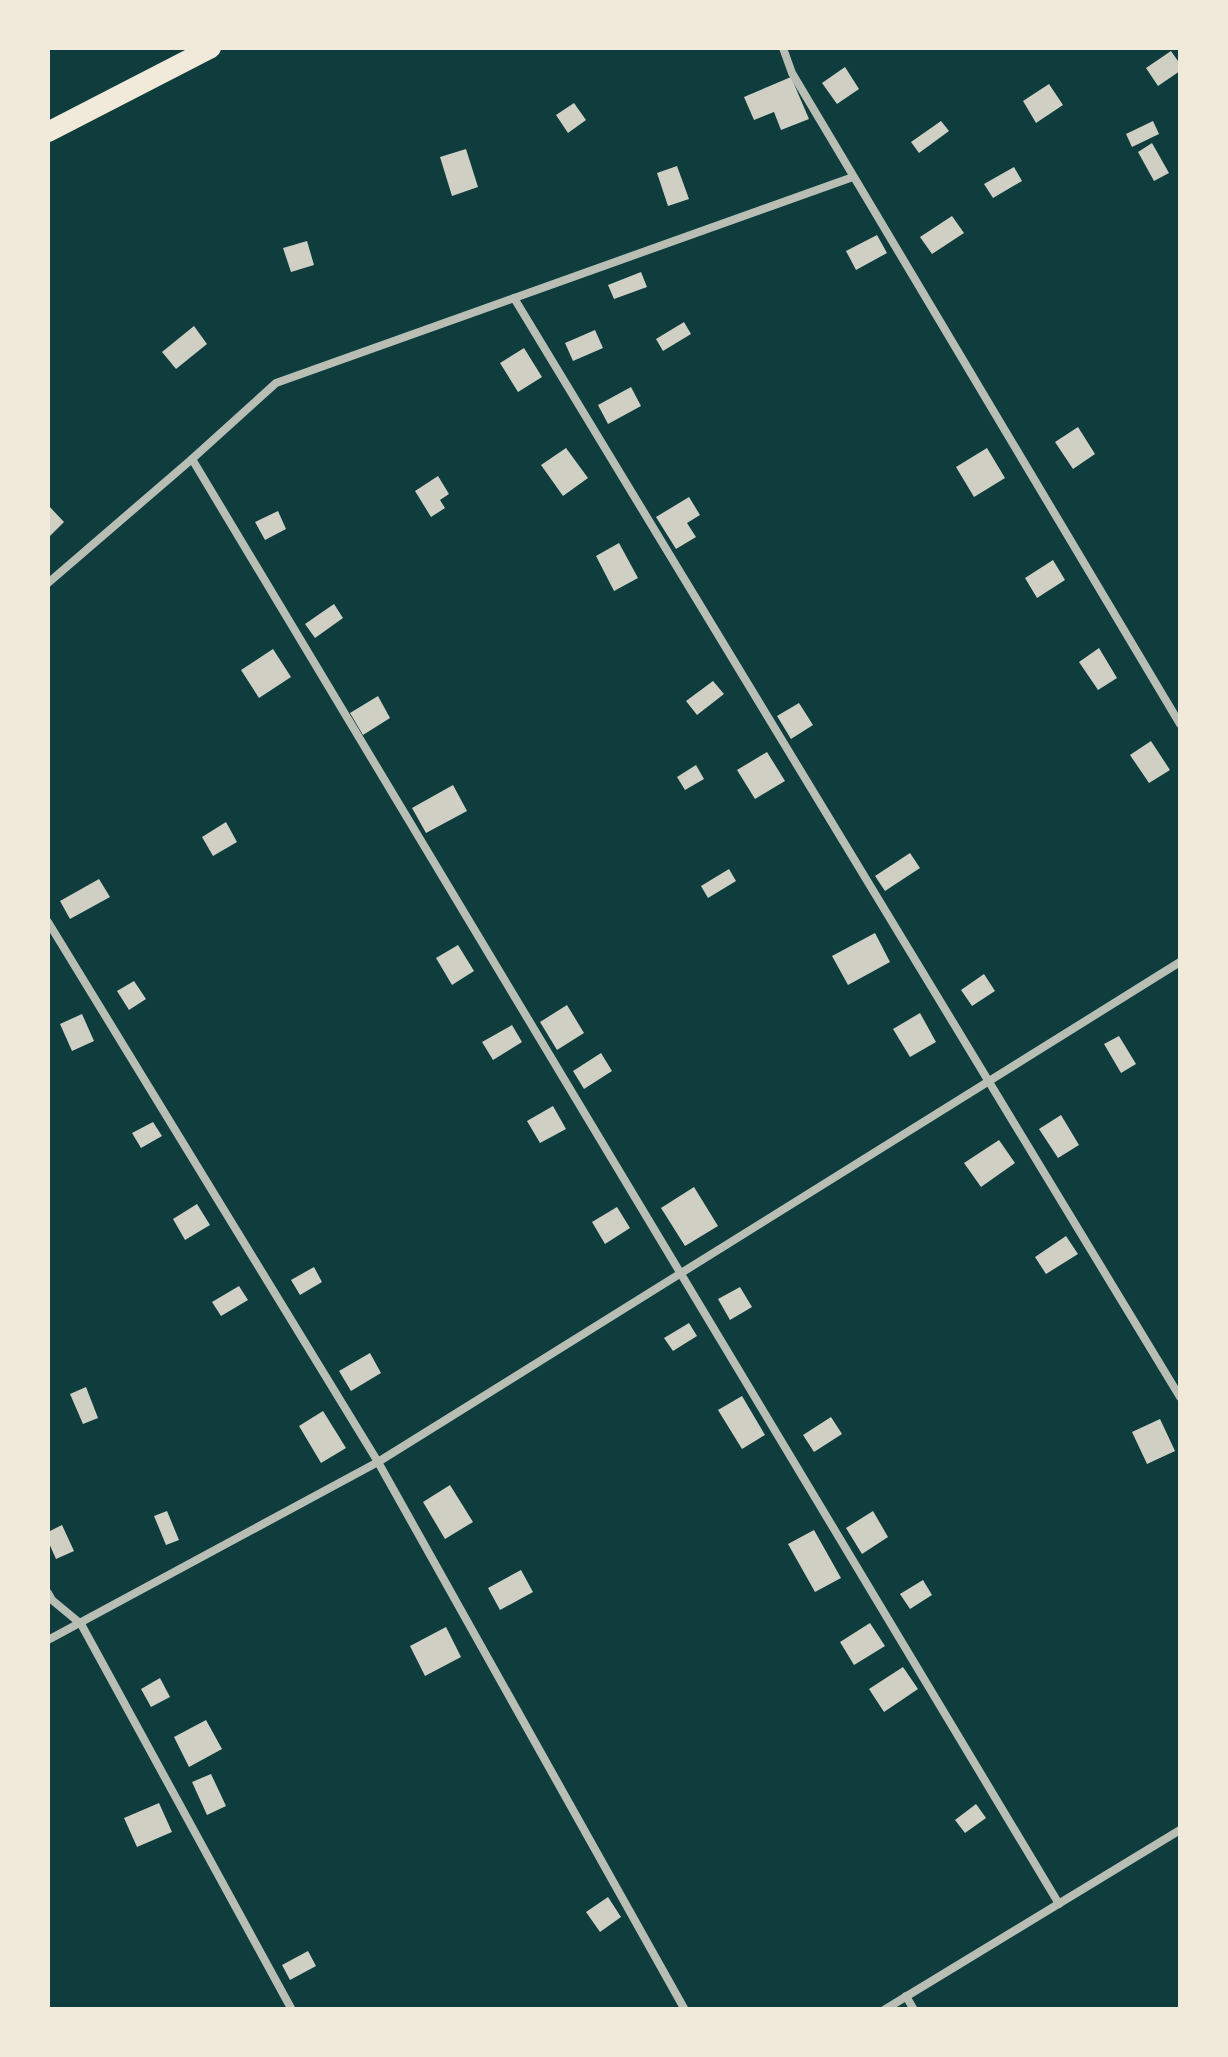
<svg xmlns="http://www.w3.org/2000/svg" width="1228" height="2057" font-family="'Source Serif 4',serif">
  <style>
    .building { fill: #cfcfc3 }
    .lines { fill: none; stroke-linecap: round; stroke-linejoin: round }
    .service { stroke: #b8beb3; stroke-width: 8 }
    .secondary { stroke: #f1e9da; stroke-width: 20 }
  </style>
  <rect width="100%" height="100%" fill="#0f3d3e"/>
  <!-- building -->
  <g class="building">
    <path d="M1171 51 1180 64V71L1158 86 1146 68Z"/>
    <path d="M845 67 859 89 837 104 822 83Z"/>
    <path d="M791 77 809 119 781 130 774 112 754 120 744 97Z"/>
    <path d="M1049 84 1063 105 1036 123 1023 101Z"/>
    <path d="M574 103 586 120 568 133 556 115Z"/>
    <path d="M941 121 949 131 919 153 911 142Z"/>
    <path d="M1153 121 1159 134 1132 147 1126 134Z"/>
    <path d="M1152 143 1169 173 1154 181 1138 152Z"/>
    <path d="M466 149 478 187 452 196 440 157Z"/>
    <path d="M677 166 689 199 668 206 657 173Z"/>
    <path d="M1014 167 1022 181 993 198 984 184Z"/>
    <path d="M952 216 964 233 932 254 920 237Z"/>
    <path d="M877 235 887 253 856 270 846 251Z"/>
    <path d="M307 241 314 265 291 272 283 248Z"/>
    <path d="M641 272 647 287 614 299 608 285Z"/>
    <path d="M684 322 691 334 663 351 656 339Z"/>
    <path d="M194 326 207 344 176 369 162 352Z"/>
    <path d="M595 330 603 348 573 361 565 343Z"/>
    <path d="M524 348 542 377 518 392 500 363Z"/>
    <path d="M631 387 641 406 608 424 598 405Z"/>
    <path d="M1078 427 1095 454 1073 469 1055 442Z"/>
    <path d="M566 448 588 478 563 496 541 465Z"/>
    <path d="M987 448 1005 478 974 497 956 467Z"/>
    <path d="M438 476 449 494 440 500 445 508 431 517 415 491Z"/>
    <path d="M689 497 700 515 687 523 696 537 676 549 656 517Z"/>
    <path d="M48 505 64 522 48 538Z"/>
    <path d="M278 511 286 529 265 540 255 522Z"/>
    <path d="M619 543 638 578 614 591 596 556Z"/>
    <path d="M1053 560 1065 580 1037 598 1025 578Z"/>
    <path d="M334 604 343 618 315 638 305 624Z"/>
    <path d="M1099 648 1117 678 1098 690 1079 662Z"/>
    <path d="M273 649 291 677 259 698 241 670Z"/>
    <path d="M713 681 724 694 697 715 686 701Z"/>
    <path d="M378 696 390 718 363 735 350 713Z"/>
    <path d="M799 703 813 725 791 739 777 716Z"/>
    <path d="M1151 741 1170 770 1149 783 1130 755Z"/>
    <path d="M767 752 785 781 755 799 737 770Z"/>
    <path d="M696 765 704 779 685 790 677 777Z"/>
    <path d="M453 785 467 811 426 833 412 808Z"/>
    <path d="M226 822 237 842 213 856 202 837Z"/>
    <path d="M910 853 920 868 885 891 875 876Z"/>
    <path d="M729 869 736 881 708 898 701 886Z"/>
    <path d="M99 879 110 897 70 919 60 901Z"/>
    <path d="M875 933 890 962 848 985 832 956Z"/>
    <path d="M458 945 474 971 452 985 436 958Z"/>
    <path d="M984 974 995 991 972 1006 961 990Z"/>
    <path d="M134 981 146 999 129 1010 117 991Z"/>
    <path d="M567 1005 584 1033 557 1050 540 1022Z"/>
    <path d="M920 1013 936 1042 910 1057 893 1029Z"/>
    <path d="M82 1014 94 1041 72 1051 60 1024Z"/>
    <path d="M512 1025 522 1042 493 1060 482 1042Z"/>
    <path d="M1119 1036 1136 1064 1121 1073 1104 1044Z"/>
    <path d="M601 1053 612 1071 584 1089 573 1071Z"/>
    <path d="M553 1106 566 1129 540 1143 527 1121Z"/>
    <path d="M1061 1115 1079 1145 1058 1158 1039 1129Z"/>
    <path d="M153 1122 162 1136 141 1148 132 1133Z"/>
    <path d="M999 1140 1015 1163 981 1187 964 1163Z"/>
    <path d="M694 1187 718 1226 685 1246 661 1208Z"/>
    <path d="M197 1204 210 1225 185 1240 173 1219Z"/>
    <path d="M617 1207 630 1228 605 1244 592 1222Z"/>
    <path d="M1066 1236 1078 1254 1046 1274 1035 1257Z"/>
    <path d="M314 1267 322 1282 300 1295 291 1280Z"/>
    <path d="M239 1286 248 1300 221 1316 212 1302Z"/>
    <path d="M740 1287 752 1307 730 1320 718 1299Z"/>
    <path d="M689 1323 697 1336 673 1351 664 1338Z"/>
    <path d="M370 1353 381 1373 351 1391 339 1371Z"/>
    <path d="M86 1387 98 1418 83 1424 70 1394Z"/>
    <path d="M742 1396 765 1435 742 1449 718 1410Z"/>
    <path d="M323 1411 346 1448 321 1463 299 1426Z"/>
    <path d="M831 1417 842 1434 814 1452 803 1435Z"/>
    <path d="M1160 1419 1175 1451 1147 1464 1132 1432Z"/>
    <path d="M450 1485 473 1522 445 1539 423 1502Z"/>
    <path d="M167 1511 179 1540 166 1545 154 1516Z"/>
    <path d="M873 1511 888 1537 862 1554 846 1528Z"/>
    <path d="M62 1525 74 1551 56 1559 48 1541V1532Z"/>
    <path d="M814 1530 841 1578 815 1592 788 1544Z"/>
    <path d="M521 1570 533 1592 500 1610 488 1588Z"/>
    <path d="M923 1580 932 1595 910 1609 900 1594Z"/>
    <path d="M870 1623 885 1646 854 1665 840 1642Z"/>
    <path d="M446 1627 461 1657 425 1676 410 1646Z"/>
    <path d="M903 1667 918 1689 884 1712 869 1689Z"/>
    <path d="M160 1678 170 1697 151 1707 141 1689Z"/>
    <path d="M206 1720 222 1749 189 1767 174 1737Z"/>
    <path d="M211 1774 226 1806 207 1815 192 1782Z"/>
    <path d="M159 1803 172 1832 137 1847 124 1818Z"/>
    <path d="M976 1804 986 1818 965 1833 955 1820Z"/>
    <path d="M608 1897 621 1917 600 1932 586 1912Z"/>
    <path d="M308 1951 316 1966 290 1980 282 1965Z"/>
  </g>
  <g class="lines">
    <!-- service -->
    <g class="service">
      <path d="M783 48 792 73 1180 724"/>
      <path d="M853 177 276 383 192 459 1059 1904"/>
      <path d="M514 298 1180 1397"/>
      <path d="M48 583 192 459"/>
      <path d="M48 922 378 1462 685 2010"/>
      <path d="M48 1593 52 1600 81 1624 292 2010"/>
      <path d="M48 1640 378 1462 1180 962"/>
      <path d="M906 1996 914 2010"/>
      <path d="M884 2010 1180 1830"/>
    </g>
    <!-- secondary -->
    <path class="secondary" d="M48 132 211 48"/>
  </g>
  <!-- border -->
  <rect width="1228" height="2057" fill="none" stroke="#f1e9da" stroke-width="100"/>
</svg>
